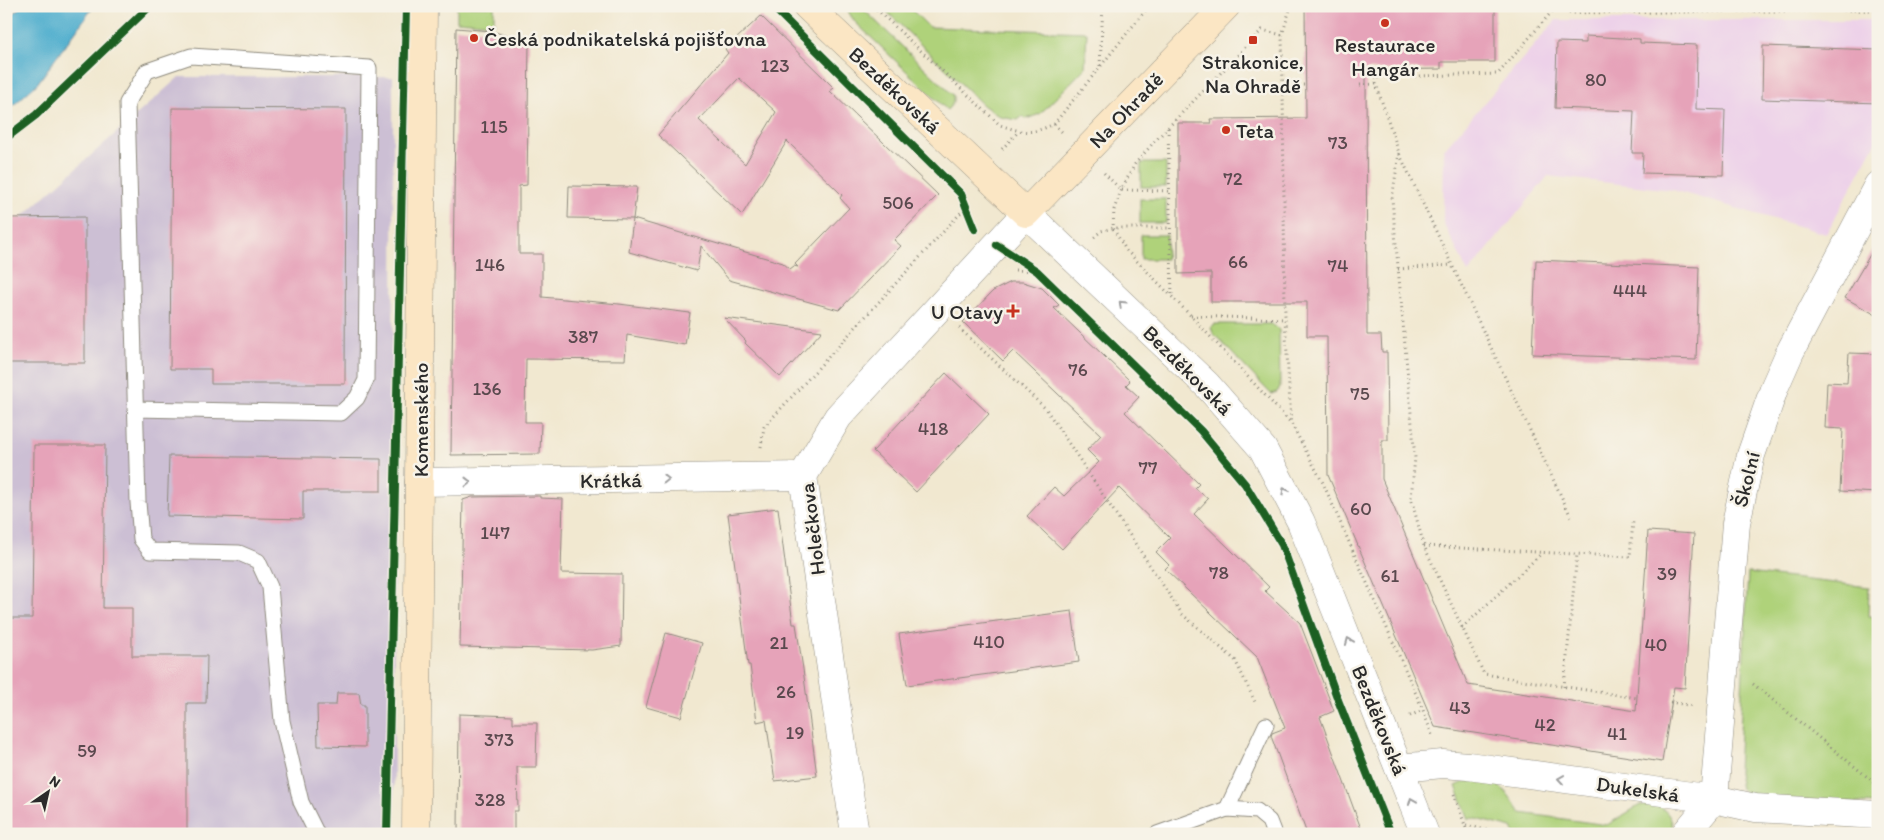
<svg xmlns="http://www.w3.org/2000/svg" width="1884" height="840" font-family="Itim,sans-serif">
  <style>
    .built { fill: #edd1e9 }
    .industrial { fill: #ccbfd4 }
    .green { fill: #afd27a; stroke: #6d7e52 }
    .water { fill: #50aece; stroke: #3e6c7c }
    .building { fill: #e6a3b9; fill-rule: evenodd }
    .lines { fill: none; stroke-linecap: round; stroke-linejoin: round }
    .lane-casing { stroke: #8e8a7e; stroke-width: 17 }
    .street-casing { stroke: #8e8a7e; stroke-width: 29 }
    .secondary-casing { stroke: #8e8a7e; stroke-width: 29 }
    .path { stroke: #8e8a7e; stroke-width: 3; stroke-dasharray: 1 4; stroke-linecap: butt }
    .lane { stroke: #fff; stroke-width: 15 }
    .street { stroke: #fff; stroke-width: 28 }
    .secondary { stroke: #fbe6c4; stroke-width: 28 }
    .cycleway-casing { stroke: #f7f3e8; stroke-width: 11 }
    .cycleway { stroke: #1b5e20; stroke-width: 8 }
    .oneway { stroke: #a0a0a0 }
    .poi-dot { fill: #c8321e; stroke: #f7f3e8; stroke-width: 2 }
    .labels { text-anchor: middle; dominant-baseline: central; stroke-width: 5; stroke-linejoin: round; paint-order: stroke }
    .number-label { font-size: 19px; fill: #5a494e }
    .poi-label { font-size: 21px; fill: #2b2b2b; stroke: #f7f3e8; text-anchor: start }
    .street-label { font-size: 21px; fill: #2b2b2b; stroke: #f7f3e8 }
  </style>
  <rect width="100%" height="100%" fill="#f7f3e8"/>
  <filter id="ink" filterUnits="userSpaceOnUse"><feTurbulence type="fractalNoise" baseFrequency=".02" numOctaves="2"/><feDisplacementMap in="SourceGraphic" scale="10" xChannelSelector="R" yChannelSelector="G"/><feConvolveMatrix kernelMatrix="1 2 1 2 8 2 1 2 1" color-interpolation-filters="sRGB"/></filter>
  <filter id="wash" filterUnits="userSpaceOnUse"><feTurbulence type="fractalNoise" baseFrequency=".0096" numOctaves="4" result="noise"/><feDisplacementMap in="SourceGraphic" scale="20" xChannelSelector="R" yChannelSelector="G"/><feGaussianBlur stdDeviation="1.12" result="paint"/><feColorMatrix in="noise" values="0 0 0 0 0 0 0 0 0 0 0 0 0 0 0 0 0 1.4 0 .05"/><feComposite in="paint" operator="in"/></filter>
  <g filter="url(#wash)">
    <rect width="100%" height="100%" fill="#f1e8d0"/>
    <!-- built -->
    <path class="built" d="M1556 20H1878V139L1826 234 1673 190 1548 176 1468 273 1443 222 1444 149Z"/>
    <!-- industrial -->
    <path class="industrial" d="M179 77H393L394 834H6V231Z"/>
    <!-- green -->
    <g class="green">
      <path d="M457 6H494V24L457 21Z"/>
      <path d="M845 6H860L953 95V103L947 110 854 21Z"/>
      <path d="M881 6H908L929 27 1087 32 1085 68 1040 114 1026 119 1023 116 1018 120 1000 117 983 105Z"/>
      <rect x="1141" y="163" width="25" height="24"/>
      <rect x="1140" y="199" width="26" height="24"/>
      <path d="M1141 235H1167L1166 259H1141Z"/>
      <path d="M1215 324H1271L1276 327 1279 330 1280 387 1277 392 1271 394 1213 333 1211 327Z"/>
      <path d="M1748 573 1869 587 1868 616 1878 617V804L1751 798 1741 789 1738 772Z"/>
      <path d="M1475 777C1505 785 1504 789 1521 813L1607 825 1640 805 1656 804C1669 812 1673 819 1673 834H1515L1512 828 1473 818 1469 819 1456 786Z"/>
    </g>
    <!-- water -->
    <path class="water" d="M21 6H94L37 84 6 112V21Z"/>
    <g id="blocks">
      <!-- building -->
      <g class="building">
        <path d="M1305 6H1495V62H1441V69L1366 70 1367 335H1381L1382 352H1387L1388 440H1382V479L1468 685 1636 711 1648 531 1694 534 1685 688 1674 687 1662 762 1435 727 1328 475 1327 336H1307V302H1211V273L1178 274V123H1211L1210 119 1306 118Z"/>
        <path d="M761 16 834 88 830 91 938 195 894 240 901 246 839 310 729 280 701 246 697 271 629 252 633 219 783 263 790 269 794 266 798 267 795 264 849 208 840 198 842 195 787 141 742 215 658 135 728 53 725 49ZM739 78 776 112 745 164 699 120Z"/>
        <path d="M456 28 492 31 529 43 527 185 519 186V254H542V297L619 304 690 313 685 345 627 335 625 360 526 359 525 422H541L540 454 451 455Z"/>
        <path d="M1586 36 1640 39V43L1697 45 1696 109 1725 110 1723 175 1642 173 1643 153H1632L1634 111 1555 108 1557 42 1586 43Z"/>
        <path d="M1763 46 1878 50V103L1762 99Z"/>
        <path d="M172 108 346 109 345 384H211V369H170Z"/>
        <path d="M569 186 637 187 633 219 568 218Z"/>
        <path d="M85 217V363H8V218Z"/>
        <path d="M1878 241V316L1845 298Z"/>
        <path d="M1536 260 1699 267 1696 360 1532 354Z"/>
        <path d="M1011 282H1023L1042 288 1059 305 1054 308 1130 381 1126 385 1139 397 1125 412 1199 484 1195 488 1208 499 1194 514 1269 587 1265 591 1300 623 1334 711 1320 717 1363 834H1307L1271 736 1272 733 1285 728 1257 657 1165 569 1169 565 1156 552 1170 538 1119 488 1062 549 1027 516 1054 487 1064 496 1099 462 1087 450 1101 435 1013 351 1003 361 963 322 993 291Z"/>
        <path d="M724 318 822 331 780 377 745 343 746 341Z"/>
        <path d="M1849 353 1878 354V493L1840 491 1843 429 1825 428 1827 382 1847 383Z"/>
        <path d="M946 373 989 414 916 492 873 451Z"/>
        <path d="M34 445H105L103 608H132V656H207L206 703H187V834H6V618H32Z"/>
        <path d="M169 456 381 459V491H303V519L167 516Z"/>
        <path d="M540 496V498L563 499 561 573 622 574 621 646 592 650 460 647 463 500 472 497Z"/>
        <path d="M778 508 793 624H796L803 669 817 776 775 781 766 720 757 722 750 665H748L728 514Z"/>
        <path d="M1072 611 1079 662 907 685 899 634Z"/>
        <path d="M666 633 702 643 681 717 646 707Z"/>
        <path d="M337 693H359L361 705H365V747L318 746 317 705H336Z"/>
        <path d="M459 714 513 716V723H537L536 767H517L518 811H514V834H458Z"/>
      </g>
    </g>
  </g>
  <g filter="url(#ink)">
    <use href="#blocks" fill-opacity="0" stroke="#8e8a7e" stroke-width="1"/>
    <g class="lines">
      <defs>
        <g id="lane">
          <path d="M135 409 341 413 357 398 366 380 369 68 191 56 147 71 127 103 138 502 141 539 150 551 239 553 258 561 270 587 282 721 301 802 317 834"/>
          <path d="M1227 809 1266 725"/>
          <path d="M1157 834 1227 809 1257 811 1269 821 1274 834"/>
        </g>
        <g id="street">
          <path d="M419 482 803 476"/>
          <path d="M1399 768 1443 764 1468 766 1714 799 1755 808 1878 815"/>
          <path d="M1714 799 1736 523 1751 455 1775 386 1790 352 1878 185"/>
          <path d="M855 834 803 476 838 417 1026 213 1207 385 1263 449 1301 522 1425 834"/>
          <path d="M1685 834 1714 799"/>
        </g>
        <g id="secondary">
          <path d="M807 6 1026 213 1226 6"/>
          <path d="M416 834 423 6"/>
        </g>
      </defs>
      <!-- lane casing -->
      <use href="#lane" class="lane-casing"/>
      <!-- street casing -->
      <use href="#street" class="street-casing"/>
      <!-- secondary casing -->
      <use href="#secondary" class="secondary-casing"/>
      <!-- path -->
      <g class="path">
        <path d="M873 6 1000 125C1024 133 1030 135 1054 124L1149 6"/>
        <path d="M1291 6 1282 35 1283 85 1285 319 1291 422"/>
        <path d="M1550 6 1570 13 1878 10"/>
        <path d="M1282 35 1262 30 1154 142 1135 164 1121 190 1114 210 1113 228 1126 250 1191 316 1291 423 1323 483 1423 710 1432 735"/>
        <path d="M1100 66 1103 6"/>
        <path d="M1376 84 1377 77 1498 74 1555 8"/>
        <path d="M1283 85H1306"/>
        <path d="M1360 85 1376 84 1399 153 1572 519"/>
        <path d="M1054 124 1062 132"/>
        <path d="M1168 128 1172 297"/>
        <path d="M1002 149 1018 132"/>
        <path d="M1399 153 1392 199 1415 458 1411 498 1424 546 1484 674 1637 698"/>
        <path d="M1104 173 1121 190 1170 191"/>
        <path d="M1094 237 1101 231 1113 228H1171"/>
        <path d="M1398 269 1452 265"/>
        <path d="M1015 270 1037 271"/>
        <path d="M1191 316 1285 319"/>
        <path d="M959 328 1046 409 1182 614 1235 660 1256 704"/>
        <path d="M761 447 764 427 966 207"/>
        <path d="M1424 546 1630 557 1633 521"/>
        <path d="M1462 628 1542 553"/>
        <path d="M1753 684 1876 784"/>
        <path d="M1564 687 1577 554"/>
        <path d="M1330 702 1338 700"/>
        <path d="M1670 702 1693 706"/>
        <path d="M1410 716 1423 710"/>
        <path d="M1454 794 1468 834"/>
        <path d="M1466 825 1501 834"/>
      </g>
      <!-- lane -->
      <use href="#lane" class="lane"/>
      <!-- street -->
      <use href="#street" class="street"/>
      <!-- secondary -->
      <use href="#secondary" class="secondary"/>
      <defs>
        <g id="cycleway">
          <path d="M772 6 961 194 975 229"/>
          <path d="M6 138 36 115 150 6"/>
          <path d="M997 245 1037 271 1201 431 1245 484 1282 545 1338 700 1391 834"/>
          <path d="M387 834 406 6"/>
        </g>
      </defs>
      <!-- cycleway casing -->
      <use href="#cycleway" class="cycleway-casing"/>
      <!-- cycleway -->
      <use href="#cycleway" class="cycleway"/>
    </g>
    <!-- one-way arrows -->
    <defs><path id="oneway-chevron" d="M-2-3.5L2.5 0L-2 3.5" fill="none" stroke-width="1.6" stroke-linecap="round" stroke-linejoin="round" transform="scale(1.25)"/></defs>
    <g class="oneway">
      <use href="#oneway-chevron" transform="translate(1122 304) rotate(-136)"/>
      <use href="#oneway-chevron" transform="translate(666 479) rotate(-1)"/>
      <use href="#oneway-chevron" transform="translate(468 482) rotate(-1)"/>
      <use href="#oneway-chevron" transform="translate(1285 491) rotate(-118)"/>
      <use href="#oneway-chevron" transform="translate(1349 641) rotate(-112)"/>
      <use href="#oneway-chevron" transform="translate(1561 779) rotate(-172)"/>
      <use href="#oneway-chevron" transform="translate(1412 801) rotate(-112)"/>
    </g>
  </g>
  <!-- markers -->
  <g class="poi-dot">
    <circle cx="1385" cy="23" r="5"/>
    <circle cx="474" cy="38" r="5"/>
    <rect x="1248" y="35" width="10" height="10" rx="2.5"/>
    <circle cx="1226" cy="130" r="5"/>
    <path d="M1010.5 303.5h5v5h5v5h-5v5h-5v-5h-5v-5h5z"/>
  </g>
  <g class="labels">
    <!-- number labels -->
    <g class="number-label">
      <text x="775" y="65">123</text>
      <text x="1596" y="79">80</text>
      <text x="494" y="126">115</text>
      <text x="1338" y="142">73</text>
      <text x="1233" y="178">72</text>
      <text x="898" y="202">506</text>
      <text x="1238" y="261">66</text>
      <text x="490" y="264">146</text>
      <text x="1338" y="265">74</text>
      <text x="1630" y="290">444</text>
      <text x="583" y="336">387</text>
      <text x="1078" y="369">76</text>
      <text x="487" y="388">136</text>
      <text x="1360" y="393">75</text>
      <text x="933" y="428">418</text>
      <text x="1148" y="467">77</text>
      <text x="1361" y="508">60</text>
      <text x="495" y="532">147</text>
      <text x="1219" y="572">78</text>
      <text x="1667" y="573">39</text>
      <text x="1390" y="575">61</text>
      <text x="989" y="641">410</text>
      <text x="779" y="642">21</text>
      <text x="1656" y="644">40</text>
      <text x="786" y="691">26</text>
      <text x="1460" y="707">43</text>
      <text x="1545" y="724">42</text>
      <text x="795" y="732">19</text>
      <text x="1617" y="733">41</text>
      <text x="499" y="739">373</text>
      <text x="87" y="750">59</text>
      <text x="490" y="799">328</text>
    </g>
    <!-- poi labels -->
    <g class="poi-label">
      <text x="484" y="38">Česká podnikatelská pojišťovna</text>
      <text x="1385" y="44" text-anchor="middle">Restaurace<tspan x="1385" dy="24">Hangár</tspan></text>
      <text x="1253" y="61" text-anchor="middle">Strakonice,<tspan x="1253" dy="24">Na Ohradě</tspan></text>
      <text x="1236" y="130">Teta</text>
      <text x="1003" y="311" text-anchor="end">U Otavy</text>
    </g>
    <!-- street labels -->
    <g class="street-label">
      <text transform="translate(895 90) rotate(43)">Bezděkovská</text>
      <text transform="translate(1126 110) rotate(-46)">Na Ohradě</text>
      <text transform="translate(1188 370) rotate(45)">Bezděkovská</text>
      <text transform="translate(420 420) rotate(-90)">Komenského</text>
      <text transform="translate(1746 479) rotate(-76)">Školní</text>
      <text transform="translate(611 480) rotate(-1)">Krátká</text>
      <text transform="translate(812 529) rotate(-97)">Holečkova</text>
      <text transform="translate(1380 720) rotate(68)">Bezděkovská</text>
      <text transform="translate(1638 789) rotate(8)">Dukelská</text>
    </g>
  </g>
  <!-- margin -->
  <rect width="1884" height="840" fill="none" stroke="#f7f3e8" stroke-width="25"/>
  <!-- north arrow -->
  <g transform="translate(48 792) rotate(34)" stroke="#f7f3e8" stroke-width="4" paint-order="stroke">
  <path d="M0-4L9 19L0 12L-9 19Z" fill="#2b2b2b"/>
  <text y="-8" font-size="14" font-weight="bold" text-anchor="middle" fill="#2b2b2b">N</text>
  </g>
</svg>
